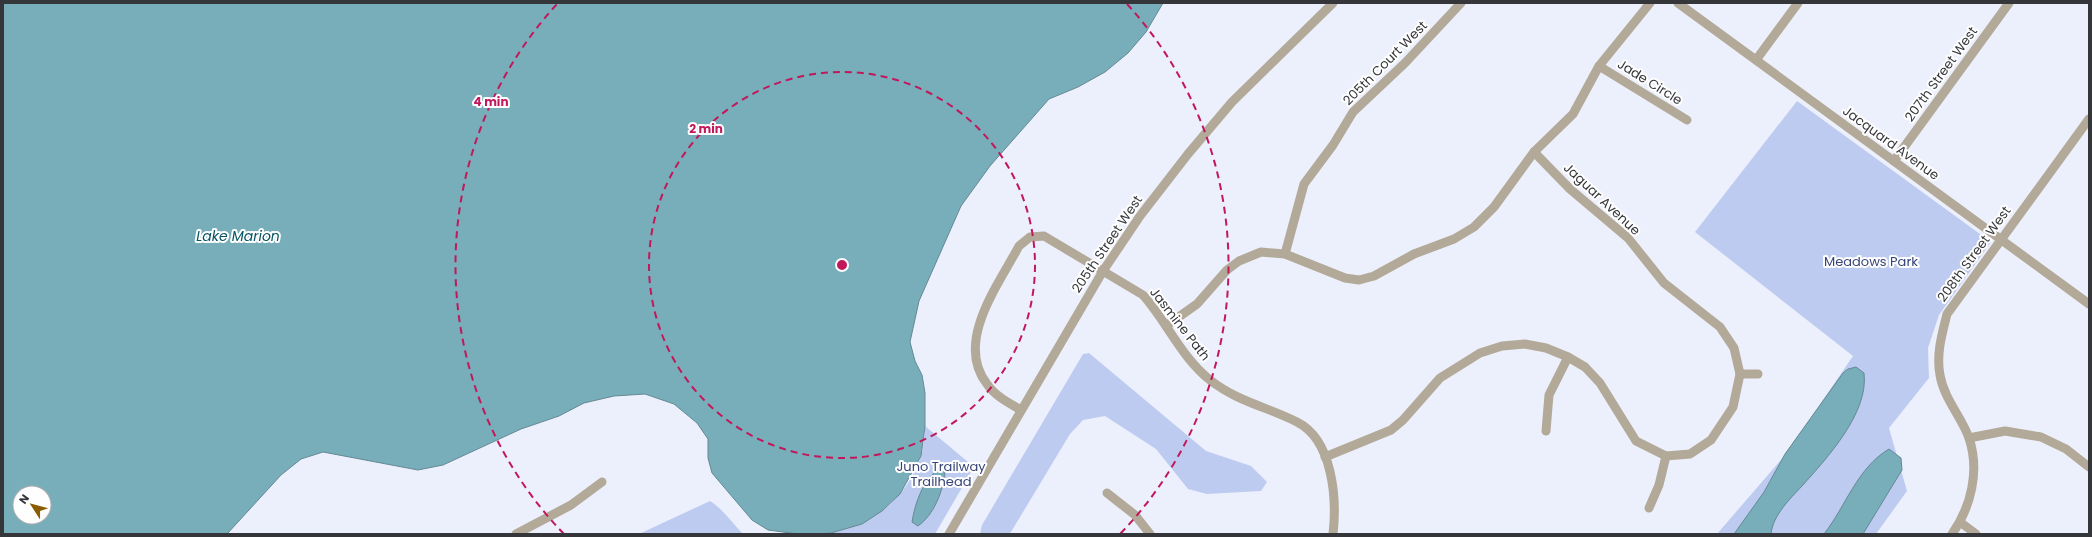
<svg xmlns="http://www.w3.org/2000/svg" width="2092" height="537" font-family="Poppins,sans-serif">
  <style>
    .green { fill: #becbf1 }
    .water { fill: #78adba; stroke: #648994; fill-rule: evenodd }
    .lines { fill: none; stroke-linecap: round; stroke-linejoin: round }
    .minor { stroke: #b3a998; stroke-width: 9 }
    .ring { fill: none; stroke: #c2185b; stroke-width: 2; stroke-dasharray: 7 5 }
    .labels { text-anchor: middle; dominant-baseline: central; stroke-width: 4; stroke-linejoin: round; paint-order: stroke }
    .street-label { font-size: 13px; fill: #35363a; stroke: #fefefe }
    .park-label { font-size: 13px; fill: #364477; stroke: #fefefe }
    .water-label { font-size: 14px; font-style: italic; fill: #055462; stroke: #fefefe }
    .centre { fill: #c2185b; stroke: #fefefe; stroke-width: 2 }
    .ring-label { font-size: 12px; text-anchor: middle; font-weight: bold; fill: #c2185b; stroke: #fefefe; stroke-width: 4; stroke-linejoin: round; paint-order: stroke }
  </style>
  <rect width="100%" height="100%" fill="#ecf0fc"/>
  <!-- green -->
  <g class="green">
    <path d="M1797 101 1991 242 1939 315 1928 348 1929 378 1889 428 1907 491 1876 534H1717L1786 454 1853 356 1695 232Z"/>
    <path d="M1089 353 1206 451 1251 466 1267 482 1261 491 1207 494 1188 489 1156 449 1105 416 1083 420 1070 434 1011 532 1008 534H980L982 525 1083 354Z"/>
    <path d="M925 426 974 467 935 534H816C865 530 905 504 921 456 924 447 924 436 925 426Z"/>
    <path d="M710 501C724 510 732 523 743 534H639Z"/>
  </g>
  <!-- water -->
  <g class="water">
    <path d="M3 3H1163L1146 32 1128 53 1105 72 1078 87 1049 99 990 166 961 206 919 301 910 342 915 361 922 375 925 393V426L921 456 900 494 882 511 862 524 831 533 816 534H798L768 530 752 520 712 473 708 458V439L697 423 674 404 645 394 614 396 584 403 559 416 521 429 443 465 418 470 323 452 301 459 281 475 227 534H3ZM20 493H44V517H20Z"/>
    <path d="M1856 367 1864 373C1869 413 1827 458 1802 486 1790 499 1773 515 1771 534H1734L1764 492 1785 454 1843 373 1848 369Z"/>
    <path d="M1889 449 1901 458 1902 470 1863 534H1824C1846 506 1857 468 1889 449Z"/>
    <path d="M940 468 945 473C943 491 934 515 918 526L912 522C915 503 923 479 940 468Z"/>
  </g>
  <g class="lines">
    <!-- minor -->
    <g class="minor">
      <path d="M1678 3 2089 304"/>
      <path d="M1756 60 1798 3"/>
      <path d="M1599 66 1687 120"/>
      <path d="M1894 161 2009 3"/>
      <path d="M1285 254 1304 184 1333 145 1353 112 1405 63 1461 3"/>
      <path d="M1166 326 1197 304 1227 270 1239 261 1261 252 1285 254 1345 278 1359 280 1374 276 1414 254 1454 239 1474 227 1494 207 1534 152 1573 114 1599 66 1650 3"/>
      <path d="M1740 374H1758"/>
      <path d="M1021 410C1009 403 995 396 987 384 954 342 999 284 1019 246L1030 237 1044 236 1143 295C1167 322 1181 357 1210 380 1238 402 1268 407 1297 422 1333 440 1337 499 1333 534"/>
      <path d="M1546 431 1549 395 1568 357"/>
      <path d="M1969 438 2005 431 2041 437 2066 449 2089 467"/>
      <path d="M1325 457 1391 430 1403 420 1440 378 1480 353 1502 346 1525 344 1546 348 1568 357 1585 367 1600 383 1636 441 1666 456 1690 454 1711 440 1733 407 1740 374 1734 348 1720 327 1664 283 1628 238 1570 189 1534 152"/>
      <path d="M1107 493 1135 515 1150 534"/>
      <path d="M1649 508 1659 485 1666 456"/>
      <path d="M1960 522 1976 534"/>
      <path d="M516 534 571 505 602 482"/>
      <path d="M949 534 1103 271 1140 216 1188 154 1232 102 1333 3"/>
      <path d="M1952 534C1971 507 1980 471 1969 438 1961 416 1944 399 1940 375 1936 354 1942 334 1947 314L2089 119"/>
    </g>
  </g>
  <!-- distance rings -->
  <g class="ring">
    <circle cx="842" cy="265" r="193"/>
    <path d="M564 534A387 387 0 0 1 557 4M1127 4A387 387 0 0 1 1120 534"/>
  </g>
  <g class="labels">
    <!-- street labels -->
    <g class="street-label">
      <text transform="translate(1385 63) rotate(-45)">205th Court West</text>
      <text transform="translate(1941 74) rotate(-54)">207th Street West</text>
      <text transform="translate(1650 82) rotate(32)">Jade Circle</text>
      <text transform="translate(1891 143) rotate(36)">Jacquard Avenue</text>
      <text transform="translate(1602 199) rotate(43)">Jaguar Avenue</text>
      <text transform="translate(1107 244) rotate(-56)">205th Street West</text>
      <text transform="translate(1974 254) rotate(-54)">208th Street West</text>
      <text transform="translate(1180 324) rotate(52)">Jasmine Path</text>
    </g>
    <!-- park labels -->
    <g class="park-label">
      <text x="1871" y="261">Meadows Park</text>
      <text x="941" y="466">Juno Trailway<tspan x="941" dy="15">Trailhead</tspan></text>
    </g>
    <!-- water labels -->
    <g class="water-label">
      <text x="238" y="236">Lake Marion</text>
    </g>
  </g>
  <circle cx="842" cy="265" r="6" class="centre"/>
  <g class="ring-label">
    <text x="491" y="106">4 min</text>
    <text x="706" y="133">2 min</text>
  </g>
  <!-- border -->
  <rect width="2092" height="537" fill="none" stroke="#35363a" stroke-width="8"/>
  <!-- north arrow -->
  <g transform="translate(32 505) rotate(306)"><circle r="19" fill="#fefefe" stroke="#aeaeb0"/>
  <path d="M0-3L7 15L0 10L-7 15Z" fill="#895c00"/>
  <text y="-6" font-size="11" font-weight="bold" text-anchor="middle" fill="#35363a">N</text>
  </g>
</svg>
